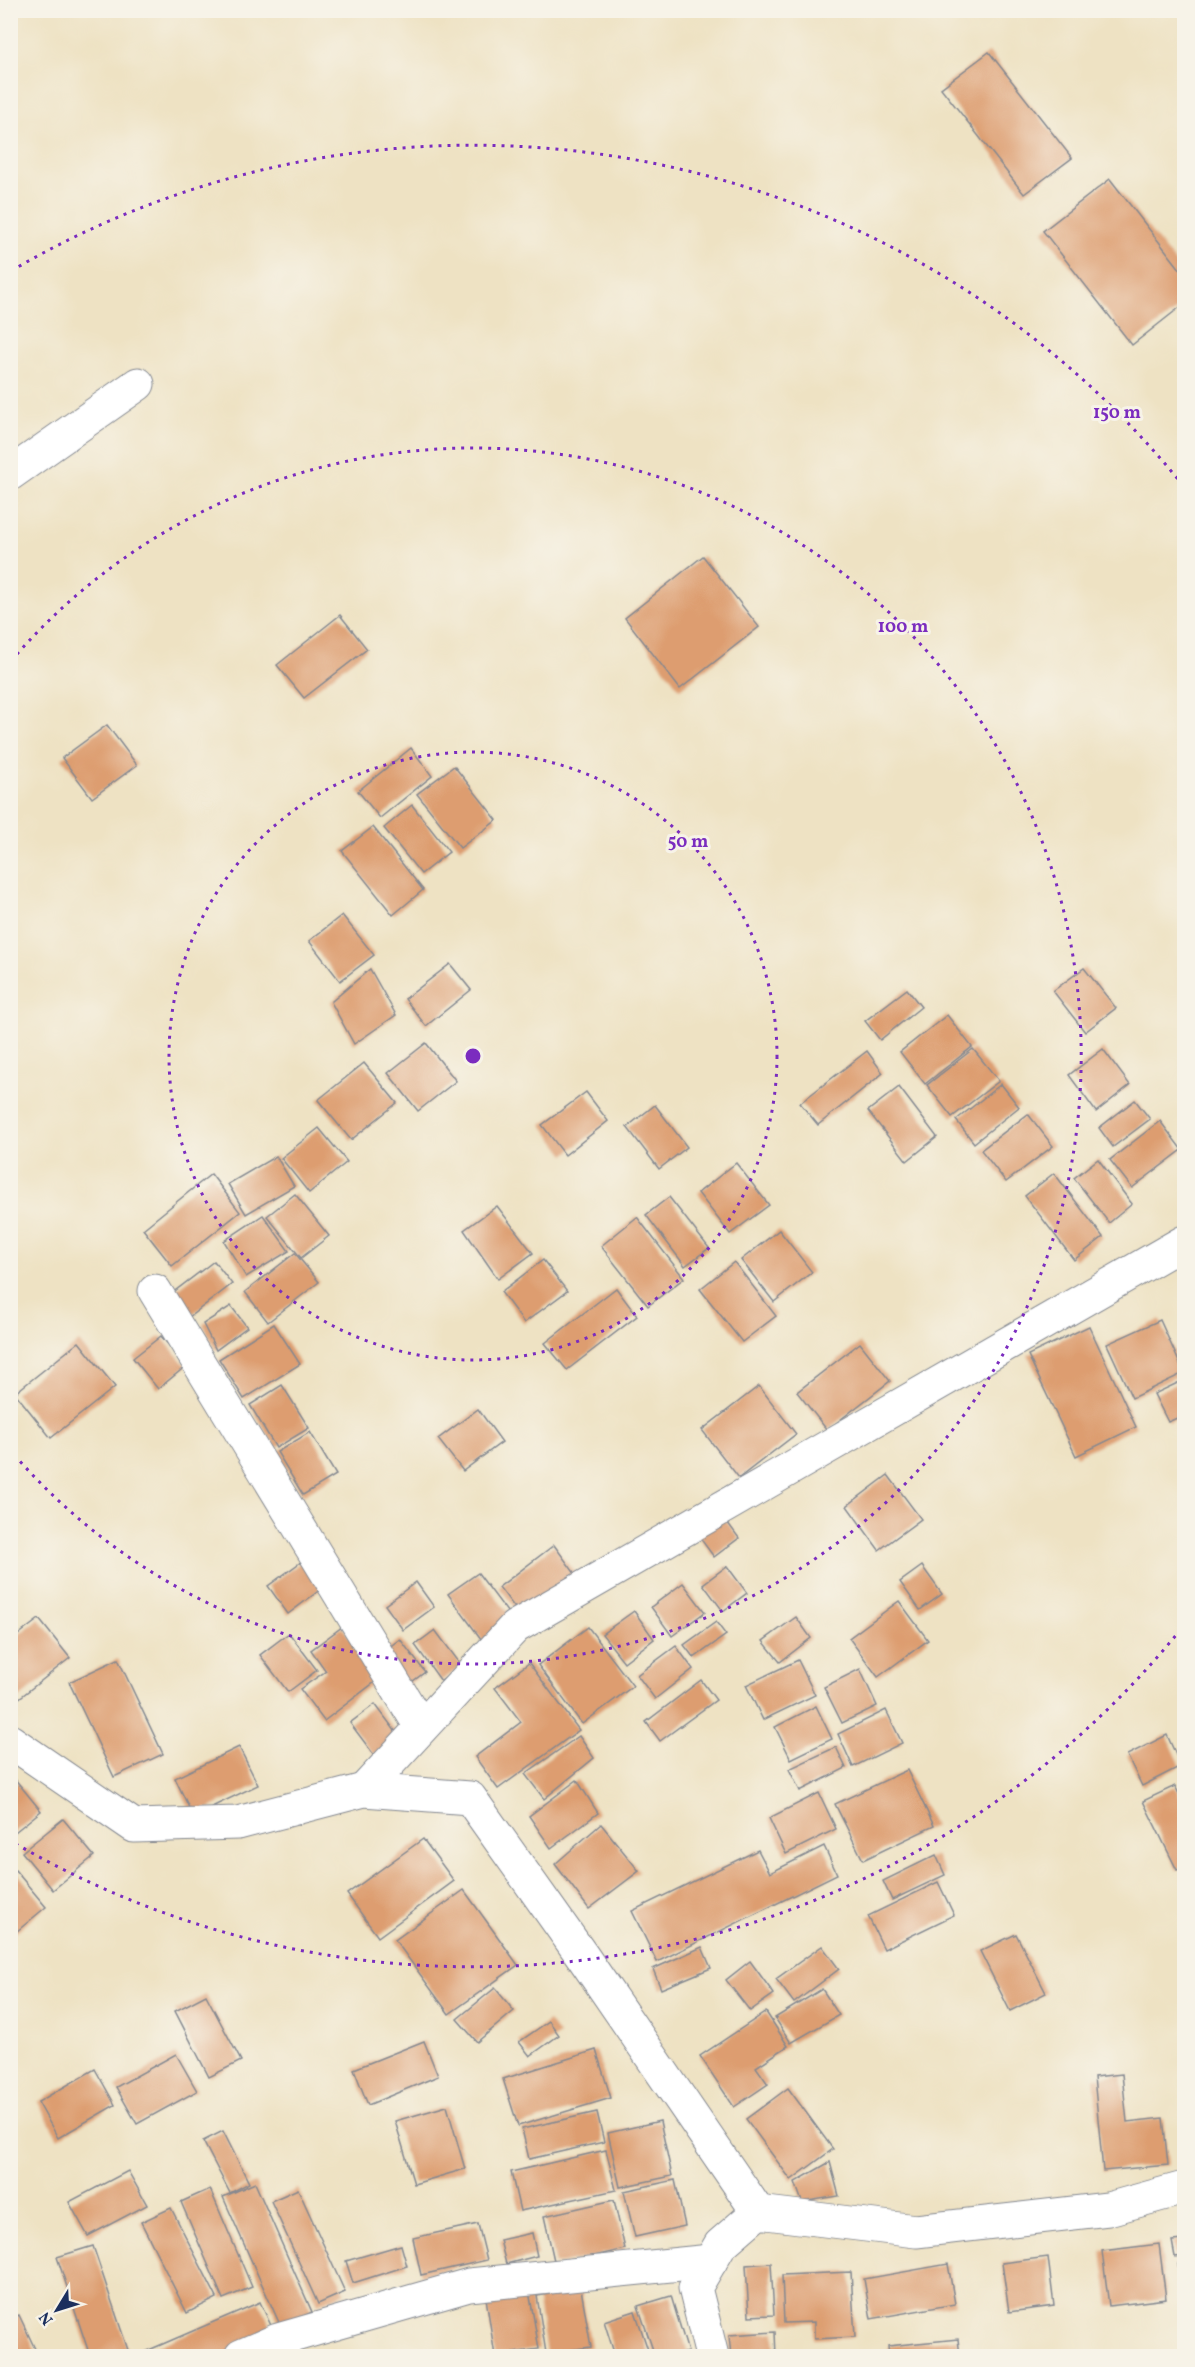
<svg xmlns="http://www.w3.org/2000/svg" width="1195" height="2367" font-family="Vollkorn,serif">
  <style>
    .building { fill: #dd9d70 }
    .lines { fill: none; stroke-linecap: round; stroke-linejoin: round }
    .minor-casing { stroke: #848890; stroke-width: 35 }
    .minor { stroke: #fff; stroke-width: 33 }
    .ring { fill: none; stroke: #7b2cbf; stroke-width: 3; stroke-dasharray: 3 6 }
    .centre { fill: #7b2cbf; stroke: #f7f3e8; stroke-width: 3 }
    .ring-label { font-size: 18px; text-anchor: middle; font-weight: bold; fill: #7b2cbf; stroke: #f7f3e8; stroke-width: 6; stroke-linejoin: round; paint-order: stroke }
  </style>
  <rect width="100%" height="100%" fill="#f7f3e8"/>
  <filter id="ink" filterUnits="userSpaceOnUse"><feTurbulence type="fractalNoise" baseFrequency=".0167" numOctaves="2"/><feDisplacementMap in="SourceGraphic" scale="12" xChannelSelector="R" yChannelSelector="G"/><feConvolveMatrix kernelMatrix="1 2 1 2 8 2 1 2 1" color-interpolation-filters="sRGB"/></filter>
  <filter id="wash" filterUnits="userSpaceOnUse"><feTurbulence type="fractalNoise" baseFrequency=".008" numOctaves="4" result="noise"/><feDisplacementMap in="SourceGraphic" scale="24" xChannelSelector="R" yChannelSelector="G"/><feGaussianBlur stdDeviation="1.35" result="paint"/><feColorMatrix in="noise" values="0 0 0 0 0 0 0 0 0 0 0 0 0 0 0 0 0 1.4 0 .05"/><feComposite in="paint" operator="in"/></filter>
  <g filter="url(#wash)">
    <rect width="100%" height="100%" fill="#eee2c3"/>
    <g id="blocks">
      <!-- building -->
      <g class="building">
        <path d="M989 52 1072 158 1024 194 941 88Z"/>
        <path d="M1110 179 1184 274V304L1132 345 1043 231Z"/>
        <path d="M703 556 759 627 680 689 625 618Z"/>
        <path d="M340 615 367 649 304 698 277 665Z"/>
        <path d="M107 725 137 765 92 798 62 758Z"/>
        <path d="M411 748 432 776 380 818 358 791Z"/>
        <path d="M454 766 497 820 460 848 417 794Z"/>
        <path d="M412 805 449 852 421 874 384 828Z"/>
        <path d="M373 827 423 890 393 915 342 851Z"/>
        <path d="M342 915 374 955 340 981 309 941Z"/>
        <path d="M450 964 471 990 426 1026 405 999Z"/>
        <path d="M1084 968 1116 1008 1085 1032 1053 991Z"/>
        <path d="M370 969 396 1015 354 1044 331 1002Z"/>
        <path d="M907 989 921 1007 880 1040 865 1021Z"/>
        <path d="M947 1015 972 1047 925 1084 900 1052Z"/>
        <path d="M426 1043 456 1081 418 1111 388 1073Z"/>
        <path d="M973 1049 999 1081 952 1117 927 1085Z"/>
        <path d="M1103 1049 1130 1085 1096 1112 1069 1075Z"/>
        <path d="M867 1051 883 1073 818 1125 800 1103Z"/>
        <path d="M364 1063 397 1103 351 1140 318 1100Z"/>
        <path d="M1001 1084 1019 1107 974 1143 956 1120Z"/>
        <path d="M899 1087 937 1137 907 1161 868 1111Z"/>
        <path d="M586 1092 608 1121 565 1155 542 1125Z"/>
        <path d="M1135 1100 1150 1119 1113 1147 1099 1128Z"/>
        <path d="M655 1105 687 1147 659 1169 627 1127Z"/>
        <path d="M1028 1114 1053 1146 1006 1182 981 1150Z"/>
        <path d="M1160 1121 1182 1150 1132 1188 1110 1160Z"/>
        <path d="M319 1128 347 1162 309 1193 281 1158Z"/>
        <path d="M276 1156 294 1186 246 1214 228 1184Z"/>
        <path d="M1098 1159 1132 1204 1109 1223 1074 1178Z"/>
        <path d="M736 1163 769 1205 730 1234 698 1193Z"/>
        <path d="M1054 1173 1103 1237 1074 1260 1025 1196Z"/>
        <path d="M211 1174 240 1212 172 1266 143 1229Z"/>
        <path d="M295 1194 329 1236 301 1258 267 1216Z"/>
        <path d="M669 1197 709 1248 685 1266 646 1215Z"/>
        <path d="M497 1206 533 1253 498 1279 464 1230Z"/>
        <path d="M263 1215 289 1251 246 1277 224 1241Z"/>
        <path d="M637 1217 684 1278 648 1306 601 1246Z"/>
        <path d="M779 1230 812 1272 774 1302 741 1260Z"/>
        <path d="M295 1253 319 1282 268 1322 245 1292Z"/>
        <path d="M543 1260 567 1291 524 1323 501 1292Z"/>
        <path d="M214 1261 232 1284 189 1317 171 1294Z"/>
        <path d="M734 1262 776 1316 742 1342 700 1289Z"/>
        <path d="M616 1288 637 1316 567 1370 545 1343Z"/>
        <path d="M231 1306 247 1327 216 1350 203 1324Z"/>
        <path d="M1160 1320 1184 1373 1132 1398 1107 1344Z"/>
        <path d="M274 1324 300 1364 244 1399 219 1359Z"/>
        <path d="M1089 1326 1136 1427 1076 1456 1028 1355Z"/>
        <path d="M161 1336 186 1366 158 1389 133 1358Z"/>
        <path d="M79 1342 115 1387 51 1438 15 1393Z"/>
        <path d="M860 1343 890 1381 827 1430 797 1392Z"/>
        <path d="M1184 1380V1415L1168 1422 1154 1394Z"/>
        <path d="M282 1385 309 1428 276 1448 250 1405Z"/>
        <path d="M759 1386 796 1434 739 1478 702 1430Z"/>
        <path d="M478 1409 502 1442 463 1471 438 1439Z"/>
        <path d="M310 1432 336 1475 303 1495 277 1452Z"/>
        <path d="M888 1475 921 1519 879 1550 847 1506Z"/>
        <path d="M722 1515 739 1538 714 1557 697 1534Z"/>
        <path d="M554 1545 576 1575 521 1616 499 1587Z"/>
        <path d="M305 1559 325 1586 288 1614 268 1586Z"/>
        <path d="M727 1566 747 1593 723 1611 703 1584Z"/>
        <path d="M922 1566 942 1594 920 1610 900 1582Z"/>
        <path d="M478 1573 514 1621 484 1643 448 1594Z"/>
        <path d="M416 1582 434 1607 403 1630 385 1605Z"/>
        <path d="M683 1583 705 1612 672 1636 651 1607Z"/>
        <path d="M899 1601 928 1640 878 1677 849 1638Z"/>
        <path d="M634 1611 654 1639 624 1662 602 1634Z"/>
        <path d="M796 1617 811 1638 780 1662 763 1641Z"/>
        <path d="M39 1619 70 1658 13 1703 10 1700V1641Z"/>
        <path d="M716 1622 726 1635 694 1658 684 1645Z"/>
        <path d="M342 1627 380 1678 324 1721 300 1689 326 1671 311 1650Z"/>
        <path d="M588 1627 633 1686 582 1724 538 1665Z"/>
        <path d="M435 1630 462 1666 441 1681 415 1645Z"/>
        <path d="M289 1633 317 1670 288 1692 260 1655Z"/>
        <path d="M400 1639 425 1672 401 1690 376 1657Z"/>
        <path d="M676 1646 693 1669 655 1699 637 1675Z"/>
        <path d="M118 1659 163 1754 114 1777 69 1682Z"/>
        <path d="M798 1660 815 1695 763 1720 746 1685Z"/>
        <path d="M529 1663 579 1730 498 1789 475 1757 521 1722 495 1688Z"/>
        <path d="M860 1669 877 1706 842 1723 824 1687Z"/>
        <path d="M701 1680 716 1700 660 1741 646 1722Z"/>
        <path d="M375 1704 399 1736 374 1755 350 1723Z"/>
        <path d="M816 1706 832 1739 791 1759 775 1727Z"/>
        <path d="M886 1710 902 1743 853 1767 838 1734Z"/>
        <path d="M1167 1735 1181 1766 1142 1786 1127 1755Z"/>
        <path d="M579 1736 594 1758 544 1799 525 1774Z"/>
        <path d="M239 1747 258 1785 193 1816 175 1778Z"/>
        <path d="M836 1747 846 1768 800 1791 789 1769Z"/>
        <path d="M907 1770 934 1826 863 1860 835 1804Z"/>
        <path d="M14 1778 41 1811 10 1836V1781Z"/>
        <path d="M577 1780 598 1813 551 1848 529 1816Z"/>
        <path d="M1175 1786 1184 1804V1867L1177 1870 1143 1801Z"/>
        <path d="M819 1793 836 1829 786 1854 769 1818Z"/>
        <path d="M63 1819 94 1856 53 1890 22 1852Z"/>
        <path d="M601 1824 639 1871 589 1909 555 1864Z"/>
        <path d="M423 1839 454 1881 378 1937 347 1894Z"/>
        <path d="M824 1846 837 1874 657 1962 632 1911 758 1850 770 1873Z"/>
        <path d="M936 1855 945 1875 892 1900 883 1881Z"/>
        <path d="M15 1870 46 1907 10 1937V1873Z"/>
        <path d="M938 1882 954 1915 884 1949 868 1916Z"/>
        <path d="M464 1890 518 1965 449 2014 395 1940Z"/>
        <path d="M1016 1934 1046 1993 1010 2011 980 1951Z"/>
        <path d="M822 1946 839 1969 794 2003 776 1979Z"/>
        <path d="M702 1947 711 1968 661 1989 653 1969Z"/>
        <path d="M750 1961 774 1994 750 2011 726 1980Z"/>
        <path d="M495 1988 514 2011 477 2042 457 2019Z"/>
        <path d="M822 1989 839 2015 791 2043 775 2018Z"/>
        <path d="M206 1995 241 2061 209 2077 175 2011Z"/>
        <path d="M766 2012 788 2046 756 2067 768 2084 734 2107 700 2056Z"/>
        <path d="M549 2021 559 2035 530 2056 519 2042Z"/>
        <path d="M424 2041 438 2076 368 2105 354 2069Z"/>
        <path d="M596 2050 611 2098 518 2126 503 2079Z"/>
        <path d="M176 2054 197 2091 137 2124 116 2087Z"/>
        <path d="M95 2069 115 2105 58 2138 38 2102Z"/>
        <path d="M1122 2074 1127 2122 1163 2118 1168 2165 1103 2171 1094 2077Z"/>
        <path d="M788 2088 833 2149 791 2180 746 2119Z"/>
        <path d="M447 2106 465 2169 414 2184 395 2121Z"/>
        <path d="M597 2112 604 2142 529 2159 522 2129Z"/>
        <path d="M660 2121 672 2176 620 2187 608 2133Z"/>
        <path d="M223 2131 249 2183 230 2193 203 2141Z"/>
        <path d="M606 2150 616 2190 520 2211 511 2172Z"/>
        <path d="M830 2162 839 2196 802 2202 795 2182Z"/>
        <path d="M128 2171 147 2205 88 2236 69 2202Z"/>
        <path d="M675 2180 685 2226 635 2237 624 2191Z"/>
        <path d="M255 2183 312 2312 281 2327 223 2197Z"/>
        <path d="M210 2189 252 2287 223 2299 181 2202Z"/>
        <path d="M298 2189 345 2292 318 2304 271 2201Z"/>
        <path d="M614 2200 625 2249 555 2265 544 2216Z"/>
        <path d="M171 2208 217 2298 187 2313 141 2222Z"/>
        <path d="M478 2224 487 2260 421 2275 413 2238Z"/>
        <path d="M532 2233 537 2256 506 2264 500 2240Z"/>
        <path d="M1184 2240V2256L1175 2257 1172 2241Z"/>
        <path d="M1159 2244 1166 2299 1109 2306 1102 2251Z"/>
        <path d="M401 2245 407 2266 353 2283 346 2261Z"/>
        <path d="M93 2246 130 2356H90L57 2257Z"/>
        <path d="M1048 2257 1054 2306 1009 2312 1002 2263Z"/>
        <path d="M771 2263 774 2315 749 2316 746 2265Z"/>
        <path d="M948 2264 955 2304 871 2319 864 2279Z"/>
        <path d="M1178 2264H1184V2297H1182Z"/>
        <path d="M851 2272 855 2337 814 2339V2322L784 2323 782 2275Z"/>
        <path d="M581 2289 591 2347 546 2353 537 2296Z"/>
        <path d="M529 2291 539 2349 495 2356 486 2298Z"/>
        <path d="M671 2296 688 2352 673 2356H655L638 2306Z"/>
        <path d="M260 2302 275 2334 222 2356H135Z"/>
        <path d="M635 2311 650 2356H615L604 2321Z"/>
        <path d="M19 2315 37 2353 29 2356H10V2319Z"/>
        <path d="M775 2332 776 2356H731L729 2335Z"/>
        <path d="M958 2339 960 2356H889L888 2346Z"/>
      </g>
    </g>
  </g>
  <g filter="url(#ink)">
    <use href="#blocks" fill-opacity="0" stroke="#848890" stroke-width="1.5"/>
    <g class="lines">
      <defs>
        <g id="minor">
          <path d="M10 474 138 384"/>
          <path d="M155 1291 421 1727"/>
          <path d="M10 1741 134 1826 238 1823 364 1790 470 1798 583 1957 758 2212"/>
          <path d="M364 1790 515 1627 1184 1242"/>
          <path d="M241 2356 278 2340 469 2285 711 2261"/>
          <path d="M712 2356 695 2288 720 2245 758 2212 916 2231 1108 2209 1184 2188"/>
        </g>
      </defs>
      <!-- minor casing -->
      <use href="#minor" class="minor-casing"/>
      <!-- minor -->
      <use href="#minor" class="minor"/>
    </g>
  </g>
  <!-- distance rings -->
  <g class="ring">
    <circle cx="473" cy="1056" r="304"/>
    <path d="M11 661A608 608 0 1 1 11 1451"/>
    <path d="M1181 1629A911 911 0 0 1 11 1841M11 271A911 911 0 0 1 1181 483"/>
  </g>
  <circle cx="473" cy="1056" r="9" class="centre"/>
  <g class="ring-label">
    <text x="1117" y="418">150 m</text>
    <text x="903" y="632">100 m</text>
    <text x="688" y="847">50 m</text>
  </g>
  <!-- margin -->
  <rect width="1195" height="2367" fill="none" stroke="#f7f3e8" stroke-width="36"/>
  <!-- north arrow -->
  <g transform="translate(57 2310) rotate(232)" stroke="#f7f3e8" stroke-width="4.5" paint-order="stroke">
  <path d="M0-4.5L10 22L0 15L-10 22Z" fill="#1b2f5e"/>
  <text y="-9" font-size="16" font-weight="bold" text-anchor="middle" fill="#1b2f5e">N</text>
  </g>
</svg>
